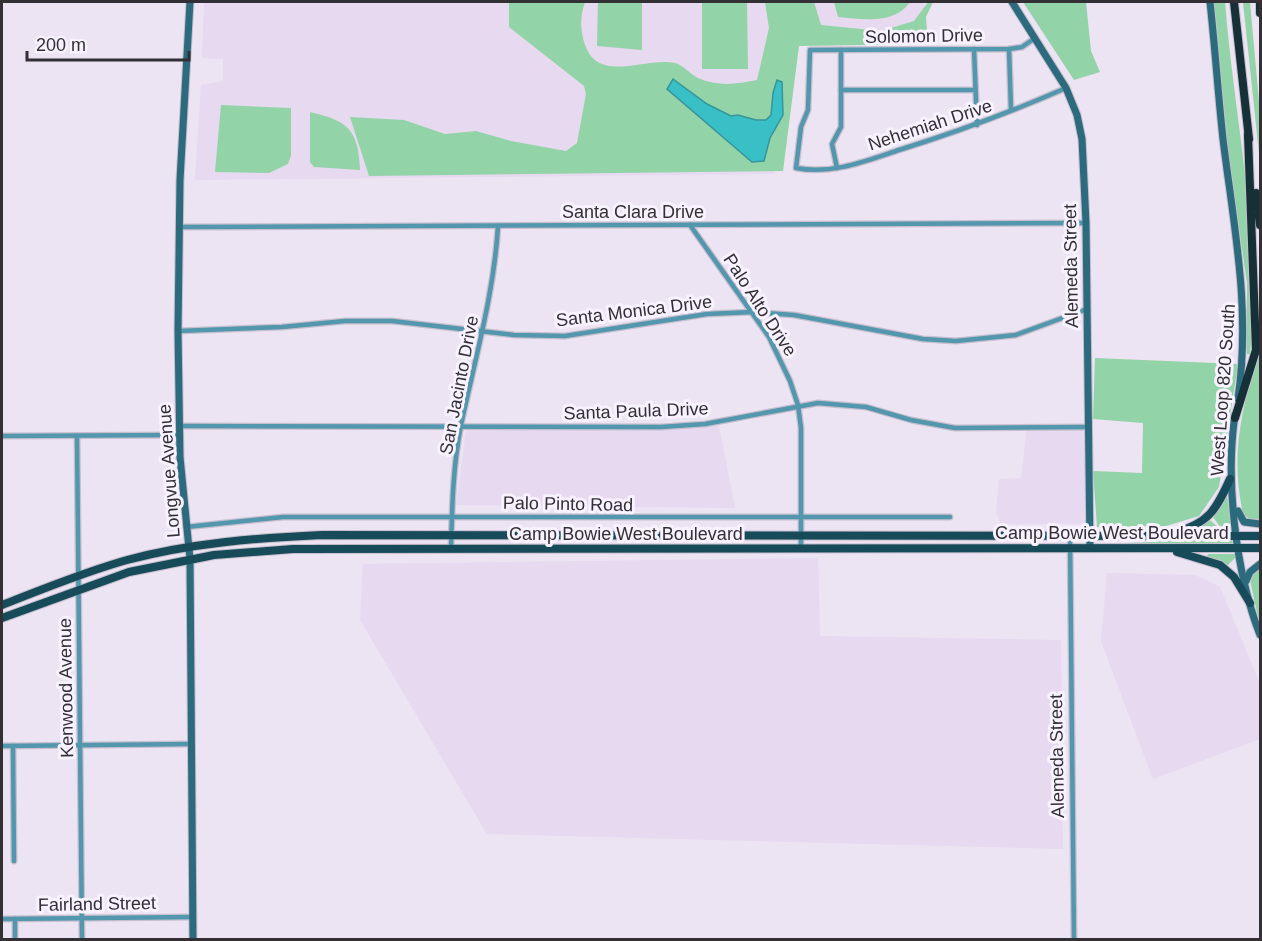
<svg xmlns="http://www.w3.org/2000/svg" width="1262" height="941" font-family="Arial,sans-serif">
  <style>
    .built { fill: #e6d9f0 }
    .green { fill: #92d3a7 }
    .water { fill: #39c0c6; stroke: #37949a; stroke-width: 1.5 }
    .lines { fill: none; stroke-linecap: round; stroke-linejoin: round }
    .street-casing { stroke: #c7bfcd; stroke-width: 7 }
    .secondary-casing { stroke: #c7bfcd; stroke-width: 9 }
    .primary-casing { stroke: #c7bfcd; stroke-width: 10 }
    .highway-casing { stroke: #c7bfcd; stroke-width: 10 }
    .street { stroke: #5297ae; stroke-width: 4.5 }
    .secondary { stroke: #2c6b7e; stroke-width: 7 }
    .primary { stroke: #184b5a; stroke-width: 8 }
    .highway { stroke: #163038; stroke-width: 8 }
    .labels { text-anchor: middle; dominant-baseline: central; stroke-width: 6; stroke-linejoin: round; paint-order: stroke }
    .street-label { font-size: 18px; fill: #322f35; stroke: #f8f1fe }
  </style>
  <rect width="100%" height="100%" fill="#ece3f3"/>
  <!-- built -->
  <g class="built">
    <path d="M204 2H924L926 43 772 45 774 174 195 180 201 85 223 81V59L202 58Z"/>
    <path d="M719 426 735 508 456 505 466 431Z"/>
    <path d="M1089 427V524H1001L996 512 999 479 1021 478 1027 428Z"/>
    <path d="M818 558 820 636 1061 640 1063 849 487 834 360 620 363 564Z"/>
    <path d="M1107 573 1195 575 1220 587 1260 684V739L1153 779 1101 641Z"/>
  </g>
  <!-- green -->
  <g class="green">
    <path d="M509 2H585C580 18 580 26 584 42 597 86 645 56 675 63 683 65 690 74 698 78 718 87 737 84 757 80L769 28 765 2H814L821 25 881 31 914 21 928 2H933L926 17 928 44 799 46 783 171 369 176 350 117 404 120 445 134 476 131 511 141 566 151 577 143 586 94 584 86 509 27Z"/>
    <path d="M598 2H642V50L597 46Z"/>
    <path d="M702 2H747L748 69H702Z"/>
    <path d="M834 2H910C894 25 863 19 838 17Z"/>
    <path d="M1023 2H1086L1091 51 1100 72 1074 80Z"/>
    <path d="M1213 2H1225C1234 118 1262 237 1250 354H1247V283L1225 132Z"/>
    <path d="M1243 2H1250L1260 113V163Z"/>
    <path d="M221 105 291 108V156L288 164 269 173 215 172Z"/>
    <path d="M310 112C349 121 358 130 360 170L314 167 310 162Z"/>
    <path d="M1260 344V520H1251L1243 514C1229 450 1244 405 1260 344Z"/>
    <path d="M1095 358 1238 364 1219 487 1199 516 1166 526 1097 527 1093 471 1142 473 1143 423 1093 419Z"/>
    <path d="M1227 495 1232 528H1221L1213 517Z"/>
    <path d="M1210 520 1221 530 1232 529 1230 532H1192Z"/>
    <path d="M1201 540H1232L1233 545 1102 544Z"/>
    <path d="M1208 554H1235V558L1227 566 1207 556Z"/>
    <path d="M1260 566V627L1250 580 1252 574Z"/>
  </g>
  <!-- water -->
  <path class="water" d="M673 79 707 104 731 116 738 115 756 120H766L771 115 773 93 777 80 782 82 783 115 770 138 764 161 752 162 667 89Z"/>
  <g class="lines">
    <defs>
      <g id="street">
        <path d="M1035 38 1022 47 1009 49 810 50 808 110 801 127 796 168C831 175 866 161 899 150 957 132 1011 112 1066 88"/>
        <path d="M974 49 977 125"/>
        <path d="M1009 49 1011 109"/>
        <path d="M841 90H975"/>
        <path d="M837 168 832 144 841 127V50"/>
        <path d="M690 225 769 337 790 381 798 405 801 428V548"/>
        <path d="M180 227 1086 223"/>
        <path d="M178 331 282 327 345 321H392L514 335 565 336 707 314 753 312 794 315 923 339 956 341 1016 335 1087 309"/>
        <path d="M179 426 661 427 705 424 818 403 866 407 911 420 955 428 1089 427"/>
        <path d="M2 436 180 435"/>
        <path d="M77 436 82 940"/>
        <path d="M186 527 283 517H950"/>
        <path d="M1070 536 1074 940"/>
        <path d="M451 549C452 508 453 465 461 425 475 359 494 294 498 226"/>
        <path d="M2 746 190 744"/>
        <path d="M13 746 14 861"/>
        <path d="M2 919 193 917"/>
        <path d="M15 919V940"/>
      </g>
      <g id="secondary">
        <path d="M190 2 180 180 178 331 180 457 190 559 193 940"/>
        <path d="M1012 2 1066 88 1077 115 1082 139 1086 223 1090 548"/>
        <path d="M1210 2C1215 47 1218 93 1223 139 1234 228 1251 308 1238 399"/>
        <path d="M1235 415C1225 481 1236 573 1260 635"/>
        <path d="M1238 511 1244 522 1260 524"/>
        <path d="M1246 581 1250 572 1260 564"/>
      </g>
      <g id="primary">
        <path d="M1174 533C1209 523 1216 510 1230 479"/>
        <path d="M1177 552 1220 565 1234 577 1250 603"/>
        <path d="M2 605C43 589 84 572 127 560 191 543 256 538 322 535L1260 536"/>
        <path d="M2 618 129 572 214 555 293 549 1260 548"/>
      </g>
      <g id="highway">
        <path d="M1234 2 1249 139"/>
        <path d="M1260 2V13"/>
        <path d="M1256 193 1260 225"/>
        <path d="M1235 418 1256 350 1248 135"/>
      </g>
    </defs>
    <!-- street casing -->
    <use href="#street" class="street-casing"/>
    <!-- secondary casing -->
    <use href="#secondary" class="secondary-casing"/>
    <!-- primary casing -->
    <use href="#primary" class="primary-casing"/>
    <!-- highway casing -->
    <use href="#highway" class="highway-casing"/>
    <!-- street -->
    <use href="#street" class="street"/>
    <!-- secondary -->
    <use href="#secondary" class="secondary"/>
    <!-- primary -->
    <use href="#primary" class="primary"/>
    <!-- highway -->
    <use href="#highway" class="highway"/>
  </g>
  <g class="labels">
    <!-- street labels -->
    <g class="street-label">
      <text transform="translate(924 36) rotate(-1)">Solomon Drive</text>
      <text transform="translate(930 125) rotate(-18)">Nehemiah Drive</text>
      <text x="633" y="212">Santa Clara Drive</text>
      <text transform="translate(1071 266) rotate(-91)">Alemeda Street</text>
      <text transform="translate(760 305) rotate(57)">Palo Alto Drive</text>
      <text transform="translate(634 311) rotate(-7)">Santa Monica Drive</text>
      <text transform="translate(459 385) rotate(-79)">San Jacinto Drive</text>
      <text transform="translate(1223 390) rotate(-86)">West Loop 820 South</text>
      <text transform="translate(636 411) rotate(-2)">Santa Paula Drive</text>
      <text transform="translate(169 471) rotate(-94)">Longvue Avenue</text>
      <text transform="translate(568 504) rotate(1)">Palo Pinto Road</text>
      <text x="1112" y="533">Camp Bowie West Boulevard</text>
      <text x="626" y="534">Camp Bowie West Boulevard</text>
      <text transform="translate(66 688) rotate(-91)">Kenwood Avenue</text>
      <text transform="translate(1057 756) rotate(-91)">Alemeda Street</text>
      <text transform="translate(97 904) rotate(-1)">Fairland Street</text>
    </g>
  </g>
  <!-- border -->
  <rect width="1262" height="941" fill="none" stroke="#322f35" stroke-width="6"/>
  <!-- scale -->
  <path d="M27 51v9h162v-9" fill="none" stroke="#322f35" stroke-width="3"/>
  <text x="36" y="51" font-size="18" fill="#322f35" stroke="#f8f1fe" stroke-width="4.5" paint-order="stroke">200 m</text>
</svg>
